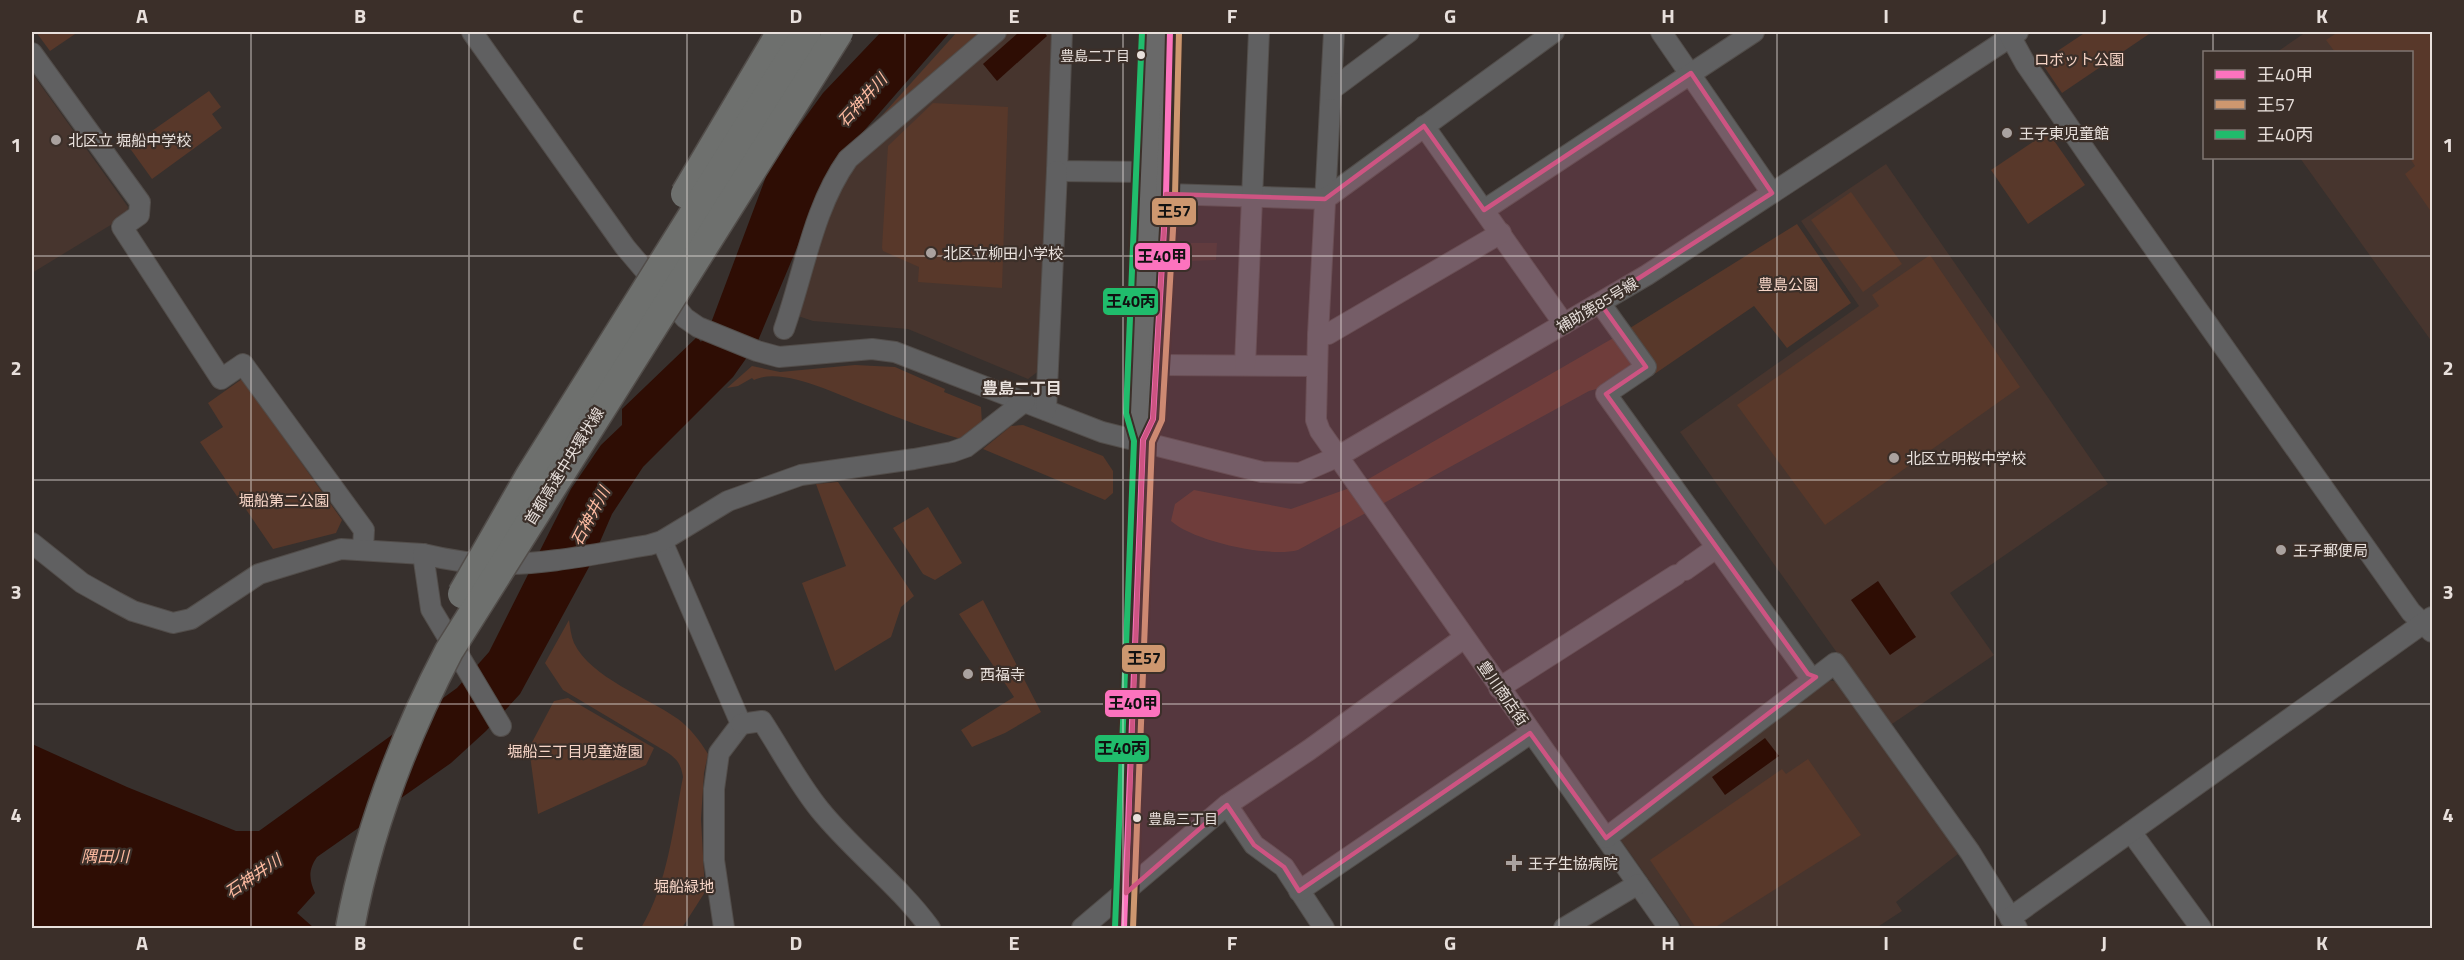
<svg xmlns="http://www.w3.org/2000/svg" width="2464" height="960" font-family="'Titillium Web','Noto Sans JP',sans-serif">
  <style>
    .built { fill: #47352e }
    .green { fill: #58382a }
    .water { fill: #2e0d04 }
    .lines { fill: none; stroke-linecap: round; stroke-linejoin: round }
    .minor-casing { stroke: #524d4a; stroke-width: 22 }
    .major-casing { stroke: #524d4a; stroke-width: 26 }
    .minor { stroke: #606061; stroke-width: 20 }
    .major { stroke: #696969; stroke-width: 24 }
    .highway-bridge-casing { stroke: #524d4a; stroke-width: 31; stroke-linecap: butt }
    .highway-bridge { stroke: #6e706e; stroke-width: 28 }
    .bus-1-casing { stroke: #3b2f29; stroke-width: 10 }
    .bus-2-casing { stroke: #3b2f29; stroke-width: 10 }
    .bus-3-casing { stroke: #3b2f29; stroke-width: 10 }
    .bus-1 { stroke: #fc73be; stroke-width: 6 }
    .bus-2 { stroke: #cd976f; stroke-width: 6 }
    .bus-3 { stroke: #20bc6c; stroke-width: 6 }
    .marked { fill: #cd5482; fill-opacity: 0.2; stroke: #cd5482; stroke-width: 4.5; stroke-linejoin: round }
    .grid { fill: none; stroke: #e8e0dc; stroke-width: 1.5; stroke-opacity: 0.55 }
    .bus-dot { fill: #e8e0dc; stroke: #3b2f29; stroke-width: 2 }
    .poi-dot { fill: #aaa29f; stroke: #3b2f29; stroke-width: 2 }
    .labels { text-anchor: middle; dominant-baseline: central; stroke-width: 4.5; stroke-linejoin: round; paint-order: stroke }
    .bus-label { font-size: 14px; fill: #e8e0dc; stroke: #3b2f29; text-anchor: end }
    .park-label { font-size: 15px; fill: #f7d5c7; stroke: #3b2f29 }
    .poi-label { font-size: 15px; fill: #e8e0dc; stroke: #3b2f29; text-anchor: start }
    .street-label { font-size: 15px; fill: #e8e0dc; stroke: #3b2f29 }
    .water-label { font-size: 16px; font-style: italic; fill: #ffbca2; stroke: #3b2f29 }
    .neighbourhood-label { font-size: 16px; font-weight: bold; fill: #e8e0dc; stroke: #3b2f29 }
    .line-badge { stroke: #3b2f29; stroke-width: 2 }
    .pale-badge-label { font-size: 16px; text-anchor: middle; font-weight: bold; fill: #111 }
    .neatline { fill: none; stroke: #e8e0dc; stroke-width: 2 }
    .grid-label { font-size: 20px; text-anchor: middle; font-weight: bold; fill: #e8e0dc }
  </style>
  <rect width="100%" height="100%" fill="#37302d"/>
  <!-- built -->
  <g class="built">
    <path d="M1005 32H1057L1040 370 1028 379 908 329 813 321 798 316 835 190 851 170Z"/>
    <path d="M2306 32H2432V342L2300 158H2412V52H2277Z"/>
    <path d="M32 73 128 207 127 215 32 273Z"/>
    <path d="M1886 164 2108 484 1950 593 1994 655 1889 726 1680 432 1859 306 1801 221Z"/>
    <path d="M1191 243H1217L1216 260 1190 261Z"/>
    <path d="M1823 680 1843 682 1958 854 1896 902 1902 911 1876 928H1683L1620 839Z"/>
  </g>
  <!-- green -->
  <g class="green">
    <path d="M36 32H78L50 51Z"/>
    <path d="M957 32H988L849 152Z"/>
    <path d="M2086 32H2152L2062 93 2041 62Z"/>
    <path d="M2338 32H2432V213L2405 174 2415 166 2410 158H2412V52H2335L2326 40Z"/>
    <path d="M209 91 221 107 212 114 222 128 152 179 129 147Z"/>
    <path d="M933 103 1008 107 1002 288 918 282 919 267 883 251 882 248 888 146Z"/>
    <path d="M2048 132 2085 185 2028 224 1991 170Z"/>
    <path d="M1851 192 1902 264 1863 292 1811 220Z"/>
    <path d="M1797 224 1851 303 1787 348 1754 306 1656 373 1589 391 1298 550C1269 558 1193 541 1171 521L1175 504 1194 490 1291 509 1358 485 1622 333Z"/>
    <path d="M1930 255 2020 387 1825 525 1737 405 1879 306 1872 295Z"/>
    <path d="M855 365 895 367 945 389 944 392 981 407 982 424 961 439C929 430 899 418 868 406 840 396 783 366 754 380L752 378 738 386 727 388 752 366 780 372Z"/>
    <path d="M242 379 342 520 336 533 273 549 200 442 223 427 208 403Z"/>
    <path d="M1023 425 1103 456 1113 471V493L1105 500 983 449 1011 426Z"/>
    <path d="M838 482 914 596 901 607 891 637 835 671 802 583 846 566 816 484Z"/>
    <path d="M928 507 962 563 935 580 923 574 893 528Z"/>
    <path d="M983 600 1041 712 1005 733 972 747 961 730 1014 697 959 614Z"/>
    <path d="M569 620C570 627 571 636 574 643 591 678 647 697 678 719 690 728 700 741 708 754L704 773 701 819 705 892 682 928H641C668 883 673 828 683 777 681 763 676 758 665 751L563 690 545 663Z"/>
    <path d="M568 698 654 748 646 765 538 814 529 748 554 701Z"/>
    <path d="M1808 759 1861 835 1714 928H1696L1650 860 1782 769 1786 774Z"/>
  </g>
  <!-- water -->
  <g class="water">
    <path d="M881 32H950L855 141 809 219 757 343 733 377 643 467 612 514 589 567 520 694 486 731 451 763 317 857C308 870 309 879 315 893L297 913 314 928H32V744L127 787 236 831H259L457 688 489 652 571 489 601 445 622 425V409L697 337 701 342 711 323 770 166 823 93Z"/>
    <path d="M1019 32H1044L1047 36 997 81 983 64Z"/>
    <path d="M1878 581 1916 637 1890 655 1851 600Z"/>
    <path d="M1765 738 1779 756 1725 795 1712 777Z"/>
  </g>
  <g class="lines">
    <defs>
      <g id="minor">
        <path d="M472 32 625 247 685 318 698 327 757 351 779 357 872 349 895 352 1102 432 1262 472 1300 473 1337 457 1647 275 2018 32"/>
        <path d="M1062 32 1057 171 1146 172"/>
        <path d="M1334 32 1318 335 1316 420 1320 431 1669 928"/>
        <path d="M1661 32 1772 193"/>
        <path d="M2008 32 2025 63 2089 156 2411 612 2432 632"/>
        <path d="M32 53 140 202 139 215 122 227 221 379 243 364 364 530 363 549"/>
        <path d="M1331 90 1409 32"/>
        <path d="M1424 126 1564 324"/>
        <path d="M1166 194 1325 199 1554 32"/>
        <path d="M1484 210 1754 32"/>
        <path d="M1600 303 1646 367 1606 394 1808 674 1816 677"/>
        <path d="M784 329C804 273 813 208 848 159L996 32"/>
        <path d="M1318 335 1328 334 1501 233"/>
        <path d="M1156 365 1317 366"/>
        <path d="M1245 365 1259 32"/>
        <path d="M1046 410 1057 171"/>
        <path d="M662 541 741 724 719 753 714 789V860L724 928"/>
        <path d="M32 543 82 583 116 602 133 611 173 623 191 619 259 574 341 549 423 554"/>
        <path d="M1685 570 1716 548"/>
        <path d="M1499 688 1676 575"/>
        <path d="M741 724 762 721C781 750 798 783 820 810 854 852 899 885 930 928"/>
        <path d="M501 726 431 609 423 554C448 560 471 564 497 564 547 565 599 553 649 545L662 541 728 501 801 475 914 459 952 452 966 447 1025 401"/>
        <path d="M1227 805 1254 845 1284 867 1324 928"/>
        <path d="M2131 832 2201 928"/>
        <path d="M1606 838 1835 663 1970 852 2017 928"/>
        <path d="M1299 891 1531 733"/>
        <path d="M2010 918 2432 617"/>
        <path d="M1082 928 1227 805 1309 750 1464 638"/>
        <path d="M1564 928 1638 884"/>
      </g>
      <g id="major">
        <path d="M1143 440 1153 419 1166 194 1170 32"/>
        <path d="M1124 928 1143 440 1135 413 1151 32"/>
      </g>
    </defs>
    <!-- minor casing -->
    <use href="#minor" class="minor-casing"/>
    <!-- major casing -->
    <use href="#major" class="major-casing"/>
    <!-- minor -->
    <use href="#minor" class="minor"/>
    <!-- major -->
    <use href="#major" class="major"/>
    <defs>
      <g id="highway-bridge">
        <path d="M685 194 781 32"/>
        <path d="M462 594 529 477 807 32"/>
        <path d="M350 928C368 831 403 739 449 651L839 32"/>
      </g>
    </defs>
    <!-- highway-bridge casing -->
    <use href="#highway-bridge" class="highway-bridge-casing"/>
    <!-- highway-bridge -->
    <use href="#highway-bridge" class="highway-bridge"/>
    <defs>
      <path id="bus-1" d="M1124 928 1143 440 1153 419 1166 194 1170 32"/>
      <path id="bus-2" d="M1133 928 1152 442 1162 420 1175 195 1179 32"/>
      <path id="bus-3" d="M1115 928 1134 441 1126 413 1142 32"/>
    </defs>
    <!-- bus-1 casing -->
    <use href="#bus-1" class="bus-1-casing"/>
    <!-- bus-2 casing -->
    <use href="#bus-2" class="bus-2-casing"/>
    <!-- bus-3 casing -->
    <use href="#bus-3" class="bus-3-casing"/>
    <!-- bus-1 -->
    <use href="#bus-1" class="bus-1"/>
    <!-- bus-2 -->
    <use href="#bus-2" class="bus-2"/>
    <!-- bus-3 -->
    <use href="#bus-3" class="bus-3"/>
  </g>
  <!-- marked area -->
  <path class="marked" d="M1691 73 1772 193 1600 303 1646 367 1606 394 1808 674 1816 677 1606 838 1530 733 1299 891 1284 867 1254 845 1227 805 1126 893 1143 440 1153 419 1166 194 1325 199 1424 126 1484 210Z"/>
  <!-- grid -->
  <path class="grid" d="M251 32V928M469 32V928M687 32V928M905 32V928M1123 32V928M1341 32V928M1559 32V928M1777 32V928M1995 32V928M2213 32V52M2213 158V928M32 256H2432M32 480H2432M32 704H2432"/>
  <!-- markers -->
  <g class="bus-dot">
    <circle cx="1141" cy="55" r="5"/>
    <circle cx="1137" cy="818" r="5"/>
  </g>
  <g class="poi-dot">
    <circle cx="2007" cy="133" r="6"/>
    <circle cx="56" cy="140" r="6"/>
    <circle cx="931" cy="253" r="6"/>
    <circle cx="1894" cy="458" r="6"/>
    <circle cx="2281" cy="550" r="6"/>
    <circle cx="968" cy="674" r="6"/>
    <path d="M1511 854h6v6h6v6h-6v6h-6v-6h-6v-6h6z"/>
  </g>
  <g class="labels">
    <!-- bus labels -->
    <g class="bus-label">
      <text x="1130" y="55">豊島二丁目</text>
      <text x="1148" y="818" text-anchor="start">豊島三丁目</text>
    </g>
    <!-- park labels -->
    <g class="park-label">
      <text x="2079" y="59">ロボット公園</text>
      <text x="1788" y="284">豊島公園</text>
      <text x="284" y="500">堀船第二公園</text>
      <text x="575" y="751">堀船三丁目児童遊園</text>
      <text x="684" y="886">堀船緑地</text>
    </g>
    <!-- poi labels -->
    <g class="poi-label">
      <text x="2019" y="133">王子東児童館</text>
      <text x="68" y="140">北区立 堀船中学校</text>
      <text x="943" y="253">北区立柳田小学校</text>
      <text x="1906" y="458">北区立明桜中学校</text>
      <text x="2293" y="550">王子郵便局</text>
      <text x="980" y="674">西福寺</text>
      <text x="1528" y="863">王子生協病院</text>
    </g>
    <!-- street labels -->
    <g class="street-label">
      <text transform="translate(1597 305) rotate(-31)">補助第85号線</text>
      <text transform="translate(564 466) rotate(-58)">首都高速中央環状線</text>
      <text transform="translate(1503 693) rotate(55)">豊川商店街</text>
    </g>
    <!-- water labels -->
    <g class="water-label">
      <text transform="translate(862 100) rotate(-48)">石神井川</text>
      <text transform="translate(590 516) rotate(-62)">石神井川</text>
      <text x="105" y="856">隅田川</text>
      <text transform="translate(253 876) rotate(-34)">石神井川</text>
    </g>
    <!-- neighbourhood labels -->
    <g class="neighbourhood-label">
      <text x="1022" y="388">豊島二丁目</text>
    </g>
  </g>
  <g class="line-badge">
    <rect x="1151" y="197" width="46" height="29" rx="6" fill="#cd976f"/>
    <rect x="1134" y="242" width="57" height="29" rx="6" fill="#fc73be"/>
    <rect x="1102" y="287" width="57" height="29" rx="6" fill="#20bc6c"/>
    <rect x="1121" y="644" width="45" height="29" rx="6" fill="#cd976f"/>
    <rect x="1104" y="689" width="57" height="29" rx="6" fill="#fc73be"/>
    <rect x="1094" y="734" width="56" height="29" rx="6" fill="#20bc6c"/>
  </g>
  <g class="pale-badge-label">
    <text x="1174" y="217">王57</text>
    <text x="1162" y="262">王40甲</text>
    <text x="1131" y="307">王40丙</text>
    <text x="1144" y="664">王57</text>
    <text x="1133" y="709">王40甲</text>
    <text x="1122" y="754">王40丙</text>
  </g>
  <!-- border -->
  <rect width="2464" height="960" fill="none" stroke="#3b2f29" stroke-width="66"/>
  <!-- legend -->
  <rect x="2203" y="51" width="210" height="108" fill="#3b2f29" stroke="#807671" stroke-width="1.5"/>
  <rect x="2215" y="70" width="30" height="9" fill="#fc73be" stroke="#807671" stroke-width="1.5"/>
  <text x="2257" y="81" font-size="18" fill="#e8e0dc">王40甲</text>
  <rect x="2215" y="100" width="30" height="9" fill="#cd976f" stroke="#807671" stroke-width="1.5"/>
  <text x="2257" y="111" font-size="18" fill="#e8e0dc">王57</text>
  <rect x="2215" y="130" width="30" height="9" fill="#20bc6c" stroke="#807671" stroke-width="1.5"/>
  <text x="2257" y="141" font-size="18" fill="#e8e0dc">王40丙</text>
  <rect x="33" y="33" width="2398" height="894" class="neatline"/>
  <g class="grid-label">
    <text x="142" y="23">A</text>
    <text x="360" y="23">B</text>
    <text x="578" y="23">C</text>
    <text x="796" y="23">D</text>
    <text x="1014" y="23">E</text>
    <text x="1232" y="23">F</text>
    <text x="1450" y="23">G</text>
    <text x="1668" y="23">H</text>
    <text x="1886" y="23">I</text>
    <text x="2104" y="23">J</text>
    <text x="2322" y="23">K</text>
    <text x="16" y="152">1</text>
    <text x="2448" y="152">1</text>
    <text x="16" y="375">2</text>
    <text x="2448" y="375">2</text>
    <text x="16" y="599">3</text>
    <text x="2448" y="599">3</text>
    <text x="16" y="822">4</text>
    <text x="2448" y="822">4</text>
    <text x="142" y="950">A</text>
    <text x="360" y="950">B</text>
    <text x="578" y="950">C</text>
    <text x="796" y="950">D</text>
    <text x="1014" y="950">E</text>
    <text x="1232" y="950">F</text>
    <text x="1450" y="950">G</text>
    <text x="1668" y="950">H</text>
    <text x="1886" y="950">I</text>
    <text x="2104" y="950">J</text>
    <text x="2322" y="950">K</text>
  </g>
</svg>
